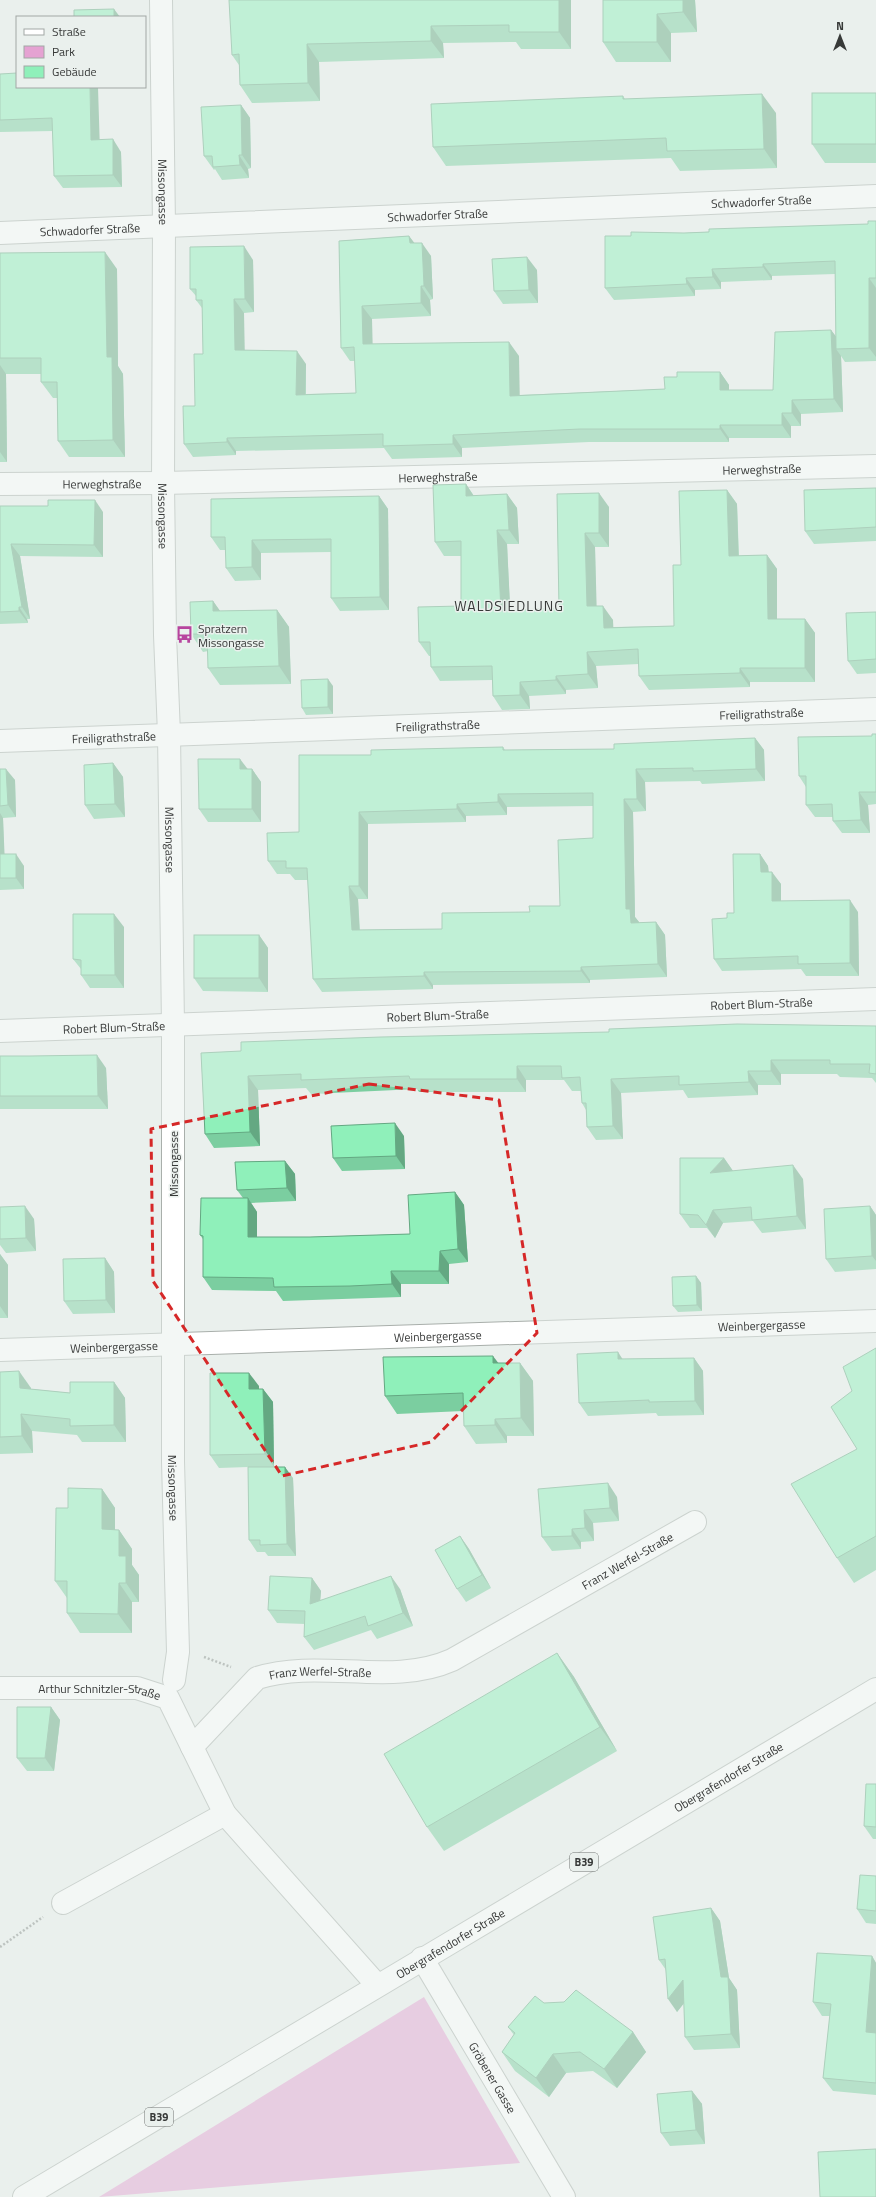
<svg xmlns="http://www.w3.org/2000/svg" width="876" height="2197" font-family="'Titillium Web',sans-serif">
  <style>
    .green { fill: #e5a2d2 }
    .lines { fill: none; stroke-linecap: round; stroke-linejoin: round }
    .minor-casing { stroke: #a9afab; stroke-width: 24 }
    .major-casing { stroke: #a9afab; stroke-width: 24 }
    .path { stroke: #888c8a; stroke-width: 2.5; stroke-dasharray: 2 2; stroke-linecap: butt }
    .minor { stroke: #fff; stroke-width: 22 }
    .major { stroke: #fff; stroke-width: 22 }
    .wall { fill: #7bcea0; fill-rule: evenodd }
    .shaded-wall { fill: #64a882 }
    .building { fill: #8ff0ba; stroke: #64a882; fill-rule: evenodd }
    .marked { fill: none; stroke: #d62828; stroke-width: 3; stroke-dasharray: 8 5; stroke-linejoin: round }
    .labels { text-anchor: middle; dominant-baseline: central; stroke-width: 3; stroke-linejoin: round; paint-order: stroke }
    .shield { fill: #eaf0ed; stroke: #6d706e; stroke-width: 1 }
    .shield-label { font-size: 11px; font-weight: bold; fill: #373938 }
    .street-label { font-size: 12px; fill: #373938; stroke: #eaf0ed }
    .poi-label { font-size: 12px; fill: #373938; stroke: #eaf0ed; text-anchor: start }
    .quarter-label { font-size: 14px; letter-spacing: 1px; fill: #373938; stroke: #eaf0ed }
  </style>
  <rect width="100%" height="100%" fill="#eaf0ed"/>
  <!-- green -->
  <path class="green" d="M424 1997 520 2163 99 2197Z"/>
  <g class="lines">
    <defs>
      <g id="minor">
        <path id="s1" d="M161 0 164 226 163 483 165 635 169 734 173 1026V1461L178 1652 174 1680"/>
        <path id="s2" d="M0 233 876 196"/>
        <path id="s3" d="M0 484 163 483 876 466"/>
        <path id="s4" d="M0 741 876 709"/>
        <path id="s5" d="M0 1031 876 999"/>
        <path id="s6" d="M0 1350 876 1321"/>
        <path id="s7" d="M0 1688H137L168 1698 192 1747"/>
        <path d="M63 1903 225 1814"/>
        <path id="s8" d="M422 1958 564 2197"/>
        <path id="s9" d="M377 1985 225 1814 192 1747 257 1678C320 1658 391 1687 452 1660L695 1522"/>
      </g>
      <g id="major">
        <path id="s10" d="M24 2197C309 2029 591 1857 876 1689"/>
      </g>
    </defs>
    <!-- minor casing -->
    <use href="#minor" class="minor-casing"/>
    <!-- major casing -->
    <use href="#major" class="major-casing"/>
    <!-- path -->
    <g class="path">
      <path d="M204 1657 231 1667"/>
      <path d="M0 1947 43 1917"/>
    </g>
    <!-- minor -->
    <use href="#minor" class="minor"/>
    <!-- major -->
    <use href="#major" class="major"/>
  </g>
  <!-- wall -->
  <g class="wall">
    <path d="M571 0V49H521L516 42 443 43 444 58 319 62 320 101 252 103 240 85 239 65 232 55Z"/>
    <path d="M603 0H695L697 32 671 33V62H616L603 42Z"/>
    <path d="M0 74 100 140 121 152 122 187 63 188 54 176 53 131 0 132Z"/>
    <path d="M876 93V163H825L812 144Z"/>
    <path d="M623 96 625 99 776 113 777 168 680 171 671 158 446 166 433 147Z"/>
    <path d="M241 105 250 118 251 168 248 169 249 178 222 180 215 169 214 170 204 156Z"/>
    <path d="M876 221V361L845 362 841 356 843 412 801 414V426H791V438H729V442H589L462 448V457L392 459 384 448 236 451V455L193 457 184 444 195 406 203 354 202 308 196 300V296L190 289 253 260 254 312 244 313V350L306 364V394L356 393 355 361H350L341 348 339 241 409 236 414 243 431 256 433 299 430 300 431 316 372 319V344L519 356V395L665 389 677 377 720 372 729 385V390H773L831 330 836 337 835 274 772 276V280L721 282V289L695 290V296L614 300 605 288 631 236 684 233 868 224Z"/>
    <path d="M0 253 117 269 118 366 123 374 125 457H69L58 441 57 398H53L41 382V374H6L7 462H0Z"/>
    <path d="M537 270 538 303 503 304 494 291Z"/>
    <path d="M466 484 474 496 507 494 517 508 519 544H507L510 610 559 608 557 494 609 507V547H595L596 606 613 620V627L674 626 681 565 727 490 737 504 739 556 767 555 777 569V619H805L815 633V682H750V687L649 690 639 676V664L596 666 598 688 566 690V694L529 696 530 709 502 710 493 696 492 680 440 681 431 667 430 656H429L419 642 461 606V556H444L435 542Z"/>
    <path d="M876 488V541L814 544 805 531Z"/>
    <path d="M379 496 388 509 389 610 340 611 331 598V552L261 553V580L235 581 226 568V550H220L211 537Z"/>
    <path d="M0 506 103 512V557L20 556 30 619H27L28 623 0 624Z"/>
    <path d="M213 601 220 611 277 610 289 627 291 684 220 685 208 668V651L203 652 191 634Z"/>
    <path d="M876 612V673L857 674 848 661Z"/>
    <path d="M333 686V714L306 715 302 708Z"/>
    <path d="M876 734V804L868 805 870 833H842L833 821V817H815L806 805V787L799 776Z"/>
    <path d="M755 738 764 750 765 781 702 784 700 781 645 782 646 811 633 812 635 917 639 922V923L656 922 665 935 667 977 590 980V983L433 985V989L322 992 313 979 308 880H295L290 874H277L268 861 299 832 371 755 503 747 505 750 614 749ZM593 806V838L560 906 442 929 360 930 358 899H368V824L466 822V816L507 815V807Z"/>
    <path d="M113 763 123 777 125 817 94 819 85 805Z"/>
    <path d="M0 769 15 780 16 817 3 818 4 854 24 866V889L0 890Z"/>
    <path d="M247 769H252L261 782V822H208L199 809Z"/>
    <path d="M760 854 768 866 769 872 781 884V901L858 912 859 976H806L801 969 722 971 714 959 727 918 734 913Z"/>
    <path d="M124 927V988H90L81 975V969L73 959Z"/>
    <path d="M259 935 268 948V992L203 991 194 978Z"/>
    <path d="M876 1026V1083L872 1078 840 1077 837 1074H781V1085H758V1095L688 1098 683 1090 621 1093 623 1139 596 1140 587 1127 586 1110 582 1103 581 1091H572L564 1080H526V1092H419L417 1089 311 1094 306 1088 258 1090 260 1146 214 1148 205 1134 201 1053Z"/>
    <path d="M0 1056 106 1068 108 1109H0Z"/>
    <path d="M404 1136 405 1169 342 1171 333 1158Z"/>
    <path d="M724 1158 733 1171 803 1179 806 1229 762 1233 753 1221 723 1223 715 1238 707 1228H690L680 1214Z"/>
    <path d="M285 1161 295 1174 296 1201 251 1203 257 1212V1237H310L410 1234 455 1192 464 1205 468 1262 449 1264V1284H401V1297L283 1301 276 1291 212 1290 203 1277V1239L200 1235 243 1198 237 1190Z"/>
    <path d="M870 1206 876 1215V1269L835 1272 826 1259Z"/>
    <path d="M0 1207 34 1219 36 1251 6 1253 0 1245Z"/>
    <path d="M0 1254 8 1265V1318H0Z"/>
    <path d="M105 1258 114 1272 115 1313 73 1314 64 1301Z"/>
    <path d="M696 1276 701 1283 702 1311 678 1312 673 1306Z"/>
    <path d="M876 1348V1570L854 1583 837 1558 857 1449 852 1391Z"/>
    <path d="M694 1358 703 1371 704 1415 658 1416 656 1413 588 1416 579 1403 623 1359Z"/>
    <path d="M499 1363H520L533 1381 534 1436H507V1443L476 1444 464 1426 463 1411 397 1414 385 1396Z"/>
    <path d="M0 1372 31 1388V1389L70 1393 114 1382 125 1398 126 1442H82L77 1435 32 1431 33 1453 0 1454Z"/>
    <path d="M259 1386V1389H263L273 1402 274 1467 293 1478 296 1556H268L265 1552H257L249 1540 248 1467 219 1468 210 1455Z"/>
    <path d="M102 1489 115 1508V1530H119L132 1549V1565L139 1575V1602H132V1633H80L67 1613V1598L55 1581 68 1508Z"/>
    <path d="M538 1489 617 1497 619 1521 593 1523 594 1541 581 1542V1549L552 1551 542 1537Z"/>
    <path d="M460 1536 469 1549 491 1588 466 1602 457 1589Z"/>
    <path d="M312 1578 321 1591 320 1600 400 1589 413 1626 377 1639 371 1630 314 1650 304 1637 305 1624 277 1623 268 1610Z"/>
    <path d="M557 1653 574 1677 617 1751 444 1851 427 1827Z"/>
    <path d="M51 1707 60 1720 54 1771H27L17 1758Z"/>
    <path d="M876 1784V1839H873L864 1826Z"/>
    <path d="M876 1876V1924L866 1923 857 1909Z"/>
    <path d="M711 1908 720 1921 729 1978 737 1990 740 2048 694 2050 685 2037 684 2003 677 2012 666 1970 659 1960Z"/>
    <path d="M872 1956 876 1963V2095L833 2091 823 2078 830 2016H822L813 2002Z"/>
    <path d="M544 2003 633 2032 646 2052 617 2088 593 2071 566 2073 549 2097 515 2071 502 2052 514 2035 508 2027Z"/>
    <path d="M692 2091 702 2104 705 2144 670 2146 661 2133Z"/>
  </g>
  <!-- shaded-wall -->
  <g class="shaded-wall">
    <path d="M559 0H571V49L559 32Z"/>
    <path d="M683 0H695L697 32 683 12Z"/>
    <path d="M114 9 120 17H114Z"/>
    <path d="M657 14 671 33V62L657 42Z"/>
    <path d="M431 26 443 43 444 58 431 41Z"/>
    <path d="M307 44 319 62 320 101 308 83Z"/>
    <path d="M90 87H98L100 152 91 140Z"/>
    <path d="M762 94 776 113 777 168 764 149Z"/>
    <path d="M241 105 250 118 251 168 242 155Z"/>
    <path d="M113 139 121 152 122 187 113 175Z"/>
    <path d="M239 155 248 169 249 178 240 165Z"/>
    <path d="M409 236 419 249 410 243Z"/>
    <path d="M422 243 431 256 433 299 424 286Z"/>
    <path d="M244 246 253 260 254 312 245 299Z"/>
    <path d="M105 252 117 269 118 366 123 374 125 457 113 440 107 357Z"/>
    <path d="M527 257 537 270 538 303 529 290Z"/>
    <path d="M763 264 772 276V280L763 267Z"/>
    <path d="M712 269 721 282V289L713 277Z"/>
    <path d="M686 278 695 290V296L687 284Z"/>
    <path d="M869 278 876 288V357L869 348Z"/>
    <path d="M421 286 430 300 431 316 421 303Z"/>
    <path d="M234 299 244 313 245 363 235 350Z"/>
    <path d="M362 306 372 319 373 358 363 344Z"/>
    <path d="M831 330 841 343 836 349 841 356 843 412 834 399Z"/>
    <path d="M509 342 519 356 520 409 510 396Z"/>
    <path d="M297 351 306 364 305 408 296 395Z"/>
    <path d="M0 365 6 374 7 462 0 452Z"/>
    <path d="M720 372 729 385V404L720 390Z"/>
    <path d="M792 400 801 414V426L792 413Z"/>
    <path d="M782 413 791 426V438L782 425Z"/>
    <path d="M720 425 729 438V442L720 429Z"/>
    <path d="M453 435 462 448V457L453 444Z"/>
    <path d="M227 438 236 451V455L227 442Z"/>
    <path d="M466 484 475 498 466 496Z"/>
    <path d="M727 490 737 504 739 570 729 556Z"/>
    <path d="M599 493 609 507V547L599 533Z"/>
    <path d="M507 494 517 508 519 544 509 530Z"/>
    <path d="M379 496 388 509 389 610 380 597Z"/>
    <path d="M95 500 103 512V557L94 545Z"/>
    <path d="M497 530 507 544 511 625 501 611Z"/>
    <path d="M585 533 595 547 597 620 587 606Z"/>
    <path d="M252 540 261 553V580L252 567Z"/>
    <path d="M11 544 20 556 30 619 22 607Z"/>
    <path d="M767 555 777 569V633L768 619Z"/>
    <path d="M213 601 225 618 213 611Z"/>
    <path d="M603 606 613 620 614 642 604 628Z"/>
    <path d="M19 607 27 619 28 623 19 611Z"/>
    <path d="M277 610 289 627 291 684 279 666Z"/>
    <path d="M805 619 815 633V682L805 668Z"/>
    <path d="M587 652 596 666 598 688 588 674Z"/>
    <path d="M740 668 750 682V687L740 673Z"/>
    <path d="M556 676 566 690V694L556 680Z"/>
    <path d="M328 679 333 686V714L328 707Z"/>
    <path d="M520 682 529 696 530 709 520 695Z"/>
    <path d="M755 738 764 750 765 781 756 769Z"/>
    <path d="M240 759 250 772 240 769Z"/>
    <path d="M113 763 123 777 125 817 115 804Z"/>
    <path d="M6 769 15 780 16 817 8 805Z"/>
    <path d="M252 769 261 782V822L252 809Z"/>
    <path d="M636 769 645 782 646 811 637 799Z"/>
    <path d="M859 792 868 805 870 833 861 820Z"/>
    <path d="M498 794 507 807V815L498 802Z"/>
    <path d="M624 799 633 812 635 917 639 922V936L631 923 626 909Z"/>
    <path d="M457 804 466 816V822L457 809Z"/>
    <path d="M359 812 368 824V899L359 886Z"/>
    <path d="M0 813 3 818 5 865 0 858Z"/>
    <path d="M16 854 24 866V889L16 878Z"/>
    <path d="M760 854 768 866 769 885 761 872Z"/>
    <path d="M772 872 781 884V913L772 901Z"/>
    <path d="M349 886 358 899 360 943 352 930Z"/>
    <path d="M850 900 858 912 859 976 850 963Z"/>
    <path d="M114 914 124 927V988L115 975Z"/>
    <path d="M656 922 665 935 667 977 658 964Z"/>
    <path d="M259 935 268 948V992L259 978Z"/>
    <path d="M581 967 590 980V983L581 971Z"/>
    <path d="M424 972 433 985V989L424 976Z"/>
    <path d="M97 1055 106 1068 108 1109 98 1096Z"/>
    <path d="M771 1060 781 1074V1085L771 1071Z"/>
    <path d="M517 1066 526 1080V1092L517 1079Z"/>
    <path d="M748 1071 758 1085V1095L749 1082Z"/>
    <path d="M248 1076 258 1090 260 1146 250 1132Z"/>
    <path d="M611 1079 621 1093 623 1139 613 1126Z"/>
    <path d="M395 1123 404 1136 405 1169 396 1156Z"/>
    <path d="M724 1158 733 1171 710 1173Z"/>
    <path d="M285 1161 295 1174 296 1201 287 1188Z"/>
    <path d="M793 1165 803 1179 806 1229 797 1216Z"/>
    <path d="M455 1192 464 1205 468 1262 458 1249Z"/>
    <path d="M248 1198 257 1212V1251L248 1237Z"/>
    <path d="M25 1206 34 1219 36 1251 26 1238Z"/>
    <path d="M870 1206 876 1215V1261L872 1256Z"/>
    <path d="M713 1210 723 1223 715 1238 706 1225Z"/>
    <path d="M440 1251 449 1264V1284L439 1271Z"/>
    <path d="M0 1254 8 1265V1318L0 1306Z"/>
    <path d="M105 1258 114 1272 115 1313 106 1300Z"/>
    <path d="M391 1271 401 1284V1297L392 1284Z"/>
    <path d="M696 1276 701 1283 702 1311 697 1305Z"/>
    <path d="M618 1352 627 1366 618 1359Z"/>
    <path d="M493 1356 506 1373 493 1363Z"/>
    <path d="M694 1358 703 1371 704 1415 695 1401Z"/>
    <path d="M520 1363 533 1381 534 1436 521 1418Z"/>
    <path d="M19 1371 31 1388V1405L20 1388Z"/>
    <path d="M249 1373 259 1386V1402L249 1389Z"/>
    <path d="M114 1382 125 1398 126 1442 114 1425Z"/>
    <path d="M263 1389 273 1402 274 1467 265 1454Z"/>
    <path d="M21 1414 32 1431 33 1453 22 1436Z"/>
    <path d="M495 1419 507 1436V1443L495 1425Z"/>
    <path d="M285 1467 293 1478 296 1556 287 1544Z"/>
    <path d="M608 1483 617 1497 619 1521 610 1508Z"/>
    <path d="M102 1489 115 1508V1548L102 1529Z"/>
    <path d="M584 1510 593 1523 594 1541 585 1528Z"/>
    <path d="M572 1529 581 1542V1549L572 1536Z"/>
    <path d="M119 1530 132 1549V1565L139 1575V1602L126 1583 119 1556Z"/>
    <path d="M460 1536 469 1549 491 1588 482 1575Z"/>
    <path d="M391 1576 400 1589 413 1626 403 1613Z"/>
    <path d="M312 1578 321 1591 319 1617 310 1604Z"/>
    <path d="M119 1583 132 1602V1633L118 1614Z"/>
    <path d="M557 1653 574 1677 617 1751 600 1727Z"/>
    <path d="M51 1707 60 1720 54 1771 45 1758Z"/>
    <path d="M711 1908 720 1921 729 1978 737 1990 740 2048 731 2034 721 1977Z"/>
    <path d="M872 1956 876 1963V2037L866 2032Z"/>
    <path d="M683 1980 692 1993 677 2012 668 1999Z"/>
    <path d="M633 2032 646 2052 617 2088 604 2069Z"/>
    <path d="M553 2054 566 2073 549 2097 536 2078Z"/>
    <path d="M692 2091 702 2104 705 2144 696 2130Z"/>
  </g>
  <!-- building -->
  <g class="building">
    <path d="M229 0H559V32H509V25L431 26V41L307 44 308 83 240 85 239 54 232 55Z"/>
    <path d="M603 0H683V12L657 14V42H603Z"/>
    <path d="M114 9V17H74V10Z"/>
    <path d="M17 73V87H90L91 140 113 139V175L54 176 52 118 0 120V74Z"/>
    <rect x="812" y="93" width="64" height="51"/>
    <path d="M762 94 764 149 667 151 666 138 433 147 431 104 623 96V99Z"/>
    <path d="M241 105 242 155H239L240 165 213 167 212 156H204L201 107Z"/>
    <path d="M868 221H876V278H869V348L836 349 835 261 763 264V267L712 269 713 277 686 278 687 284 605 288V236H631V232L684 233 709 232V229L868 224Z"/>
    <path d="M409 236 410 243H422L424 286H421V303L362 306 363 344 509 342 510 396 665 389 664 377H677V372H720V390H773L775 332 831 330 834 399 792 400V413H782V425H720V429H580L453 435V444L383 446V434L227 438V442L184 444 183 406H195L194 354H203L202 300H196V289H190V247L244 246 245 299H234L235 350 297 351 296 395 356 393 354 347 341 348 339 241Z"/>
    <path d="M105 252 107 357H112L113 440 58 441 57 382H41V358H0V253Z"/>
    <path d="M527 257 529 290 494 291 492 259Z"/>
    <path d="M466 484V496L507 494 509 530H497L501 611 559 608 557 494 599 493V533H585L587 606H603L604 628 674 626 673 565H681L679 491 727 490 729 556 767 555 768 619H805V668H740V673L639 676 638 649 587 652 588 674 556 676V680L520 682V695L493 696 492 666 431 667 430 642H419L418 607 461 606V541L435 542 433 485Z"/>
    <path d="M876 488V527L805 531 804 490Z"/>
    <path d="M379 496 380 597 331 598V539L252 540V567L226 568 225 537H211V499Z"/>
    <path d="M48 500H95L94 545 11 544 22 607H19V611L0 612V506H48Z"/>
    <path d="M213 601V611L277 610 279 666 208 668 207 634H191L190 602Z"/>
    <path d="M876 612V659L848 661 846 613Z"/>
    <path d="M328 679V707L302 708 301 680Z"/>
    <path d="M872 734H876V792H859L861 820 833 821 832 804 806 805V776H799L798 737 872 736Z"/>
    <path d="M755 738 756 769 693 771V768L636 769 637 799H624L626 909H630L631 923 656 922 658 964 581 967V971L424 972V976L313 979 307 868H286V861H268L267 833 299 832V755H371V750L503 747V750L614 749V744ZM593 793V838L558 840 560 906H529L530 912 442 913V929L352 930 349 886H359V812L457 809V804L498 802V794Z"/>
    <path d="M198 759H240V769H252V809H199Z"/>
    <path d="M113 763 115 804 85 805 84 765Z"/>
    <path d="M0 769H6L8 805 0 806Z"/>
    <rect x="0" y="854" width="16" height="24"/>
    <path d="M733 854H760L761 872H772V901L850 900V963L798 964V956L714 959 712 919 727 918V913H734Z"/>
    <path d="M73 914H114L115 975H81V960L73 959Z"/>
    <rect x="194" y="935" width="65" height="43"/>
    <path d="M737 1024 876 1026V1074L869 1073 870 1064H830V1060H771V1071H748L749 1082 679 1085V1076L611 1079 613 1126 587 1127 586 1103H582L580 1077 562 1078 561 1066H517V1079H410L409 1076 301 1080V1074L248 1076 250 1132 205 1134 201 1053 241 1051V1042L381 1037 609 1032V1029Z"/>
    <path d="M97 1055 98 1096H0V1056H30Z"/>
    <path d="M395 1123 396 1156 333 1158 331 1126Z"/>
    <path d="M680 1158H724L710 1173 793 1165 797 1216 752 1220 751 1207 713 1210 706 1225 698 1215 680 1214Z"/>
    <path d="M285 1161 287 1188 237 1190 235 1162Z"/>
    <path d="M455 1192 458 1249 440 1251 439 1271H391L392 1284 350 1286 274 1287 273 1278 203 1277V1236L200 1235 201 1198H248V1237H310L410 1234 408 1195Z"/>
    <path d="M25 1206 26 1238 0 1239V1207Z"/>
    <path d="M870 1206 872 1256 826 1259 824 1209Z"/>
    <path d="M105 1258 106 1300 64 1301 63 1259Z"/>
    <path d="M696 1276 697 1305 673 1306 672 1277Z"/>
    <path d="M876 1348V1536L837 1558 791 1484 857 1449 831 1407 852 1391 843 1367Z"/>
    <path d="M618 1352V1359L694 1358 695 1401 649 1402V1400L579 1403 577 1354Z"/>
    <path d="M493 1356V1363H520L521 1418 495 1419V1425L464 1426 463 1393 385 1396 383 1357Z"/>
    <path d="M19 1371 20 1388 70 1393V1382H114V1425L70 1426V1419L21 1414 22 1436 0 1437V1372Z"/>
    <path d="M210 1373H249V1389H263L265 1454 210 1455Z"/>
    <path d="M248 1467H285L287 1544 260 1545V1540H249Z"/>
    <path d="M608 1483 610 1508 584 1510 585 1528 572 1529V1536L542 1537 538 1489Z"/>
    <path d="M68 1488 102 1489V1529L119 1530V1556H126V1583H119L118 1614 67 1613V1581H55L56 1508H68Z"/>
    <path d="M460 1536 482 1575 457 1589 435 1550Z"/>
    <path d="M270 1576 312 1578 310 1604 391 1576 403 1613 368 1626 365 1616 304 1637 305 1611 268 1610Z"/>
    <path d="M557 1653 600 1727 427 1827 384 1754Z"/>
    <path d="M17 1707H51L45 1758H17Z"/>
    <path d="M866 1784H876V1827L864 1826Z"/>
    <path d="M860 1875 876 1876V1911L857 1909Z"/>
    <path d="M711 1908 721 1977H728L731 2034 685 2037 683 1980 668 1999 665 1959 659 1960 653 1917Z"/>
    <path d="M817 1953 872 1956 866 2032 876 2033V2083L823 2078 831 2004 813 2002Z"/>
    <path d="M576 1990 633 2032 604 2069 580 2052 553 2054 536 2078 502 2052 515 2033 508 2027 535 1996 544 2003 564 2002Z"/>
    <path d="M692 2091 696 2130 661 2133 657 2094Z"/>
    <path d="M876 2149V2197H820L818 2152Z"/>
  </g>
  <!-- marked area -->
  <path d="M0 0H876V2197H0ZM369 1084 499 1100 537 1333 431 1442 282 1476 153 1281 151 1129Z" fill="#eaf0ed" fill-opacity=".55" fill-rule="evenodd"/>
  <path class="marked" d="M369 1084 499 1100 537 1333 431 1442 282 1476 153 1281 151 1129Z"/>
  <!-- icons -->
  <defs>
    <symbol id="bus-bare" viewBox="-9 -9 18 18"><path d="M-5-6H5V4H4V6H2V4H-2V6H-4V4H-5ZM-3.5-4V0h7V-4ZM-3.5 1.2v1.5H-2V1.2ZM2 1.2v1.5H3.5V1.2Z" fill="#b7449e" stroke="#eaf0ed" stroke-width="2.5" paint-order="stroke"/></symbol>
  </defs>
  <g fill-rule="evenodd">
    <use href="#bus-bare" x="172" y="622" width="25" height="25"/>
  </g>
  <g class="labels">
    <!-- shield labels -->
    <g class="shield">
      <rect x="570" y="1853" width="28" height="18" rx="3"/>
      <rect x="145" y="2108" width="28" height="18" rx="3"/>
    </g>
    <g class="shield-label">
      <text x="584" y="1862">B39</text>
      <text x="159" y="2117">B39</text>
    </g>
    <!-- street labels -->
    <g class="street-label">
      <text stroke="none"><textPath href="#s1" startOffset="192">Missongasse</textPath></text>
      <text stroke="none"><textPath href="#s2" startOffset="762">Schwadorfer Straße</textPath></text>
      <text stroke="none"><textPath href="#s2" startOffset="438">Schwadorfer Straße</textPath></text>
      <text stroke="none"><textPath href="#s2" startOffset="90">Schwadorfer Straße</textPath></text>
      <text stroke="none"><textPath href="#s3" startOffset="762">Herweghstraße</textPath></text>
      <text stroke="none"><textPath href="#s3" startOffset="438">Herweghstraße</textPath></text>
      <text stroke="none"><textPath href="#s3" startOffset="102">Herweghstraße</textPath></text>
      <text stroke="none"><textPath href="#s1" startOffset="516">Missongasse</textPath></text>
      <text stroke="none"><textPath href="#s4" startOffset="762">Freiligrathstraße</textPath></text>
      <text stroke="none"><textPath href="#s4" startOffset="438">Freiligrathstraße</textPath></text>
      <text stroke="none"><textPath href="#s4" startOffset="114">Freiligrathstraße</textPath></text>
      <text stroke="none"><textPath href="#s1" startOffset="840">Missongasse</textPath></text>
      <text stroke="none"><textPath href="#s5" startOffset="762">Robert Blum-Straße</textPath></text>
      <text stroke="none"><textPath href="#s5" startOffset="438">Robert Blum-Straße</textPath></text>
      <text stroke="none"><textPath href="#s5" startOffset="114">Robert Blum-Straße</textPath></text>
      <text transform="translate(173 1164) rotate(-90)">Missongasse</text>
      <text stroke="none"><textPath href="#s6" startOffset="762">Weinbergergasse</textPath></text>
      <text stroke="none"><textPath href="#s6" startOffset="438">Weinbergergasse</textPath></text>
      <text stroke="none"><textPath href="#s6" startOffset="114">Weinbergergasse</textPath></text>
      <text stroke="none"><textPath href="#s1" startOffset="1488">Missongasse</textPath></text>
      <text stroke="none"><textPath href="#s9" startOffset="797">Franz Werfel-Straße</textPath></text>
      <text stroke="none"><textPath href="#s9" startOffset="462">Franz Werfel-Straße</textPath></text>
      <text stroke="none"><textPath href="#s7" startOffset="100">Arthur Schnitzler-Straße</textPath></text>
      <text stroke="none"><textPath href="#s10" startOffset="820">Obergrafendorfer Straße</textPath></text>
      <text stroke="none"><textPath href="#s10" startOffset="496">Obergrafendorfer Straße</textPath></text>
      <text stroke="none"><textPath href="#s8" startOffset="139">Gröbener Gasse</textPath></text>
    </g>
    <!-- poi labels -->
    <g class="poi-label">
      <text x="198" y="628">Spratzern<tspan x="198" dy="14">Missongasse</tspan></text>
    </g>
    <!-- quarter labels -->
    <g class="quarter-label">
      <text x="509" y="605">WALDSIEDLUNG</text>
    </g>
  </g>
  <!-- legend -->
  <rect x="16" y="16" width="130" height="72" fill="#eaf0ed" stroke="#a2a7a5"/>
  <rect x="24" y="29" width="20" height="6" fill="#ffffff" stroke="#a2a7a5"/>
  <text x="52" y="36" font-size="12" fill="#373938">Straße</text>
  <rect x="24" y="46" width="20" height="12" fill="#e5a2d2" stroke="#a2a7a5"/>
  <text x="52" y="56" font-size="12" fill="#373938">Park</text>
  <rect x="24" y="66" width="20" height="12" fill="#8ff0ba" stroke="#a2a7a5"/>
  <text x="52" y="76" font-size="12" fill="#373938">Gebäude</text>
  <!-- north arrow -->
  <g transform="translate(840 36)" stroke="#eaf0ed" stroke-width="3" paint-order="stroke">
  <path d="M0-3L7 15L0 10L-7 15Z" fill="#373938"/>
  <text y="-6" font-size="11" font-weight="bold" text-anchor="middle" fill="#373938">N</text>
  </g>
</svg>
